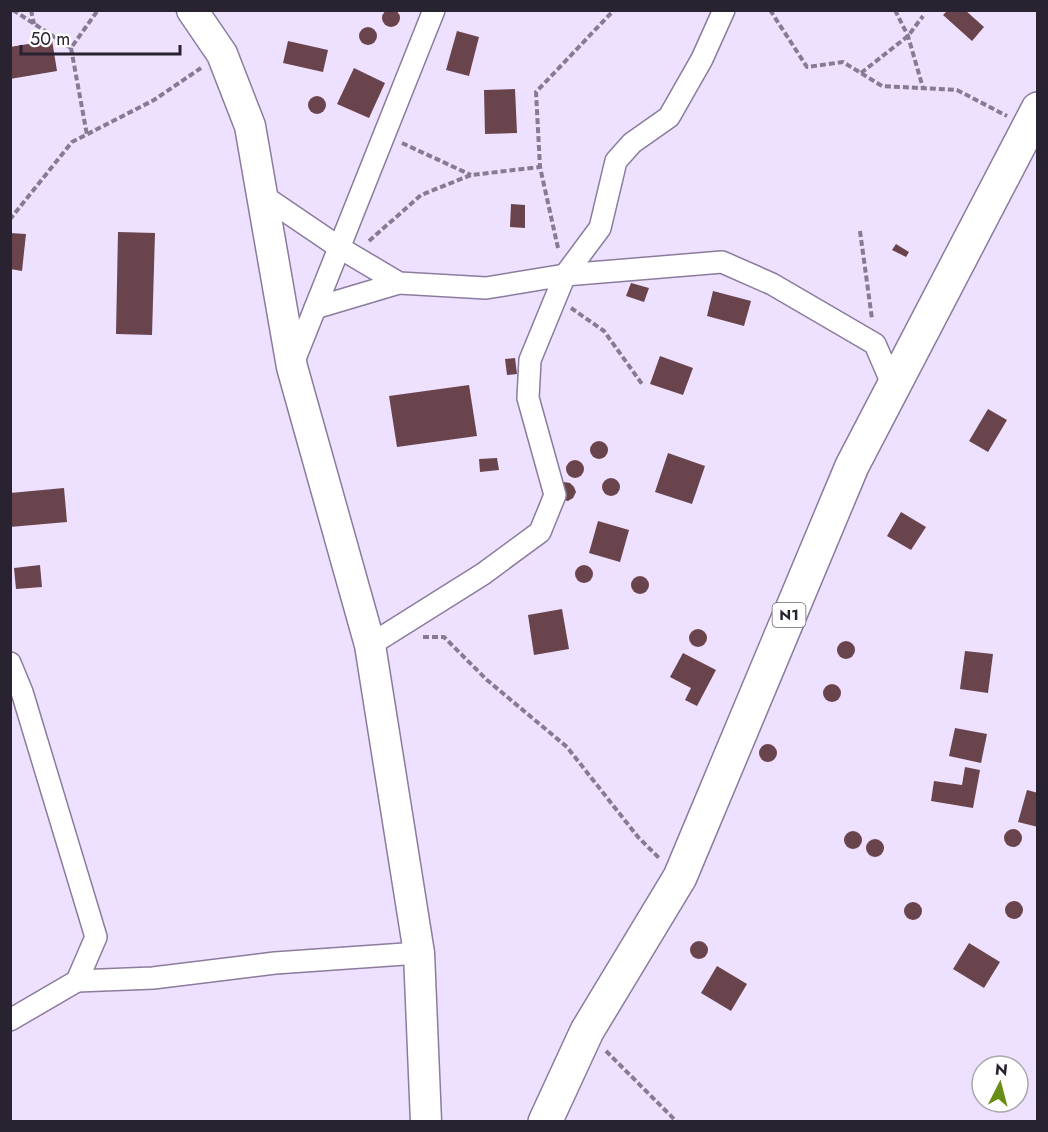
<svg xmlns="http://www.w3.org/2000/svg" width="1048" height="1132" font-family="Jost,sans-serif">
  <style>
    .building { fill: #6a444c }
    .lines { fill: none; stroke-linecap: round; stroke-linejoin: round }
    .street-casing { stroke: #8b7b9d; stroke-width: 24 }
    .secondary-casing { stroke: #8b7b9d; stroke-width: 33 }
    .highway-casing { stroke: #8b7b9d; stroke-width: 36 }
    .path { stroke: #867c92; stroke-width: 4; stroke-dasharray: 6 3; stroke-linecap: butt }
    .street { stroke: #fff; stroke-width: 21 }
    .secondary { stroke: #fff; stroke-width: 30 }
    .highway { stroke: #fff; stroke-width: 33 }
    .labels { text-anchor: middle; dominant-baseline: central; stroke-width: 6; stroke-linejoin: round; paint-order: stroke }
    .shield { fill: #fff; stroke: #69646e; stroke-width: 1.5 }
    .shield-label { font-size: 15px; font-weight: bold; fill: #292230 }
  </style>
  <rect width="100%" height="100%" fill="#eee0ff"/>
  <!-- building -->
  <g class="building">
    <circle cx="391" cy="18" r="9"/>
    <path d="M948 10H965L984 27 972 41 943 15Z"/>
    <circle cx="368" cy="36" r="9"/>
    <path d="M457 31 479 37 469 76 446 70Z"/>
    <path d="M52 40 57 71 10 79V47Z"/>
    <path d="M288 41 328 50 323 72 283 63Z"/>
    <path d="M354 68 385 83 369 118 337 104Z"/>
    <path d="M515 89 517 133 485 134 484 90Z"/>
    <circle cx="317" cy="105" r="9"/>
    <path d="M511 204 525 205V228L510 227Z"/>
    <path d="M118 232 155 233 152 335 116 334Z"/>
    <path d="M10 233 26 234 22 271 10 269Z"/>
    <path d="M896 244 909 252 906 257 892 250Z"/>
    <path d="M631 283 649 288 644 302 626 296Z"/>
    <path d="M713 291 751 301 744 326 707 316Z"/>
    <path d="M660 356 693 368 683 395 650 384Z"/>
    <path d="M515 358 517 374 507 375 505 359Z"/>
    <path d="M469 385 477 436 397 447 389 396Z"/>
    <path d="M988 409 1007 420 988 452 969 441Z"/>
    <circle cx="599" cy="450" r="9"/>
    <path d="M668 453 705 466 692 504 655 492Z"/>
    <path d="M497 458 499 470 480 472 479 459Z"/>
    <circle cx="575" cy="469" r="9"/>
    <circle cx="611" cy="487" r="9"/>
    <path d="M564 482 570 483 574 487 576 492 573 498 568 501 563 500 559 485Z"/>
    <path d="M64 488 67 522 10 527V493Z"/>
    <path d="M901 512 926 527 911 550 887 536Z"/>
    <path d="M598 521 629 530 620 562 589 553Z"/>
    <path d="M40 565 42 587 16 589 14 568Z"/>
    <circle cx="584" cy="574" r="9"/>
    <circle cx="640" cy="585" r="9"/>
    <path d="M562 609 569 649 534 655 528 615Z"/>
    <circle cx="698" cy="638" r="9"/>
    <circle cx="846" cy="650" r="9"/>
    <path d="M965 651 993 654 988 693 960 689Z"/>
    <path d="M683 653 716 670 697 706 685 700 691 688 670 677Z"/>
    <circle cx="832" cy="693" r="9"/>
    <path d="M955 728 987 734 981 763 949 756Z"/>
    <circle cx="768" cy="753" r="9"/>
    <path d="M965 767 980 770 973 808 931 801 934 781 962 785Z"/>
    <path d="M1027 790 1038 793V827L1018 822Z"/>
    <circle cx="1013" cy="838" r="9"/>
    <circle cx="853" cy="840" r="9"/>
    <circle cx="875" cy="848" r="9"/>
    <circle cx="1014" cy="910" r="9"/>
    <circle cx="913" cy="911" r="9"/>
    <circle cx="699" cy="950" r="9"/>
    <path d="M969 943 1000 962 984 988 953 969Z"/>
    <path d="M717 966 747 984 731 1011 701 993Z"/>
  </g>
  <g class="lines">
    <defs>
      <g id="street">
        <path d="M262 195 340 248 399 283 486 288 565 275 722 262 772 284 875 344 893 386"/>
        <path d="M315 308 399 283"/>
        <path d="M292 366 434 10"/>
        <path d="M370 645 483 574 540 532 555 495 528 398 530 360 565 275 600 228 616 161 632 143 669 117 702 59 724 10"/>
        <path d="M10 663 22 692 96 937 77 981 10 1020"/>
        <path d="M77 981 153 978 275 963 419 953"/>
      </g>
      <path id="secondary" d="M192 10 222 54 250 126 292 367 370 645 419 953 426 1122"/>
      <path id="highway" d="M545 1122 587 1031 680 877 852 466 1038 109"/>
    </defs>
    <!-- street casing -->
    <use href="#street" class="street-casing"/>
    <!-- secondary casing -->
    <use href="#secondary" class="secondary-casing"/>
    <!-- highway casing -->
    <use href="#highway" class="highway-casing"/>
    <!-- path -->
    <g class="path">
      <path d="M13 10 71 48 98 10"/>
      <path d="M31 10 34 24"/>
      <path d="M770 10 807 67 843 62 882 86 957 90 1007 116"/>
      <path d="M895 10 908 36 923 88"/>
      <path d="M71 48 87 135"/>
      <path d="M861 73 908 36 923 16"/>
      <path d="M402 143 471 175"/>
      <path d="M10 216 11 218 72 142 154 100 201 68"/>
      <path d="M860 231 872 319"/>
      <path d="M369 241 421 195 471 175 540 167"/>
      <path d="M558 248 540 167 536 92 614 10"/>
      <path d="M571 308 604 331 642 384"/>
      <path d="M423 637H444L487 680 567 747 638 837 660 859"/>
      <path d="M606 1051 677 1122"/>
    </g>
    <!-- street -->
    <use href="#street" class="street"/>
    <!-- secondary -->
    <use href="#secondary" class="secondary"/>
    <!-- highway -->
    <use href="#highway" class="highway"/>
  </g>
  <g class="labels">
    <!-- shield labels -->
    <rect class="shield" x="772.5" y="603" width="33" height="24" rx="4.5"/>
    <g class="shield-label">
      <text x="789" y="615">N1</text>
    </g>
  </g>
  <!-- border -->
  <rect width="1048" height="1132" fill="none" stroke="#292230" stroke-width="24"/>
  <!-- north arrow -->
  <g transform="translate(1000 1084) rotate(6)"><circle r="28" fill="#ffffff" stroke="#a9a7ac" stroke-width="1.5"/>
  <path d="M0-4.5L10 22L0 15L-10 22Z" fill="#698e18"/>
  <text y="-9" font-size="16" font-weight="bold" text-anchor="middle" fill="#292230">N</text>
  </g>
  <!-- scale -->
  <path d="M21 45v9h159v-9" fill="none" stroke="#292230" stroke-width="3"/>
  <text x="30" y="45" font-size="18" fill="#292230" stroke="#ffffff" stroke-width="4.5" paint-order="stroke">50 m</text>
</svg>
